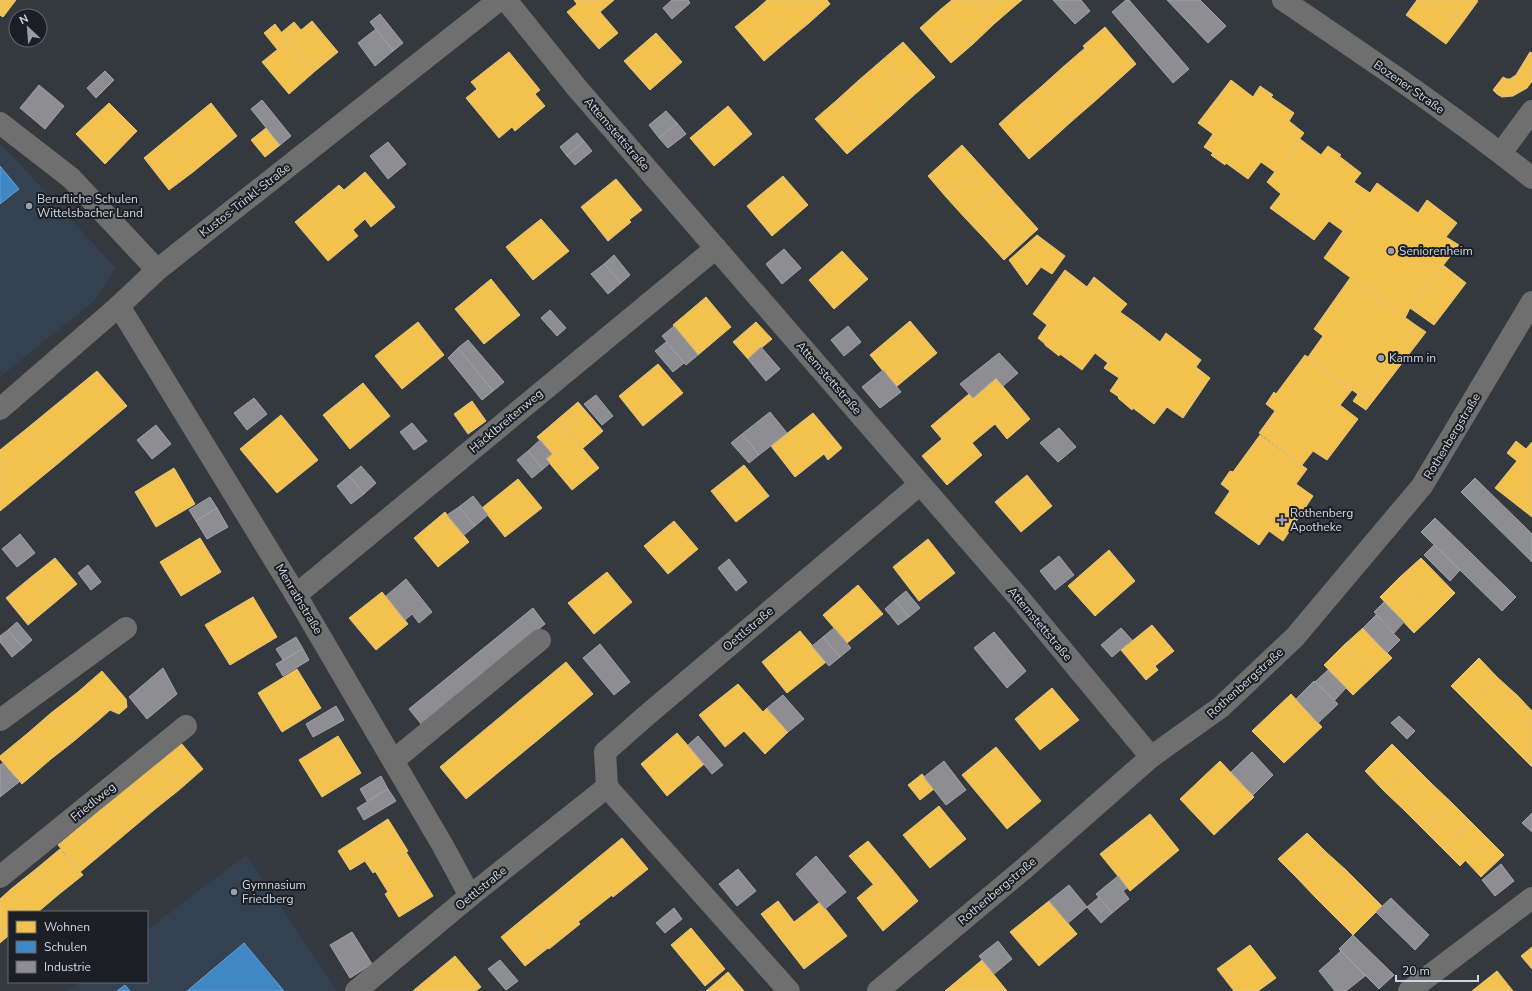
<svg xmlns="http://www.w3.org/2000/svg" width="1532" height="991" font-family="'Nunito Sans',sans-serif">
  <style>
    .built { fill: #334151 }
    .homes { fill: #f2c14e; stroke: #e8c77a }
    .schools { fill: #3f88c5; stroke: #6a9fcd }
    .industry { fill: #8d8d92; stroke: #a1a3a9 }
    .lines { fill: none; stroke-linecap: round; stroke-linejoin: round }
    .minor { stroke: #6f6f6f; stroke-width: 22 }
    .poi-dot { fill: #999fa7; stroke: #1b1f25; stroke-width: 1.5 }
    .labels { text-anchor: middle; dominant-baseline: central; stroke-width: 4; stroke-linejoin: round; paint-order: stroke }
    .street-label { font-size: 12px; fill: #d0d6df; stroke: #1b1f25 }
    .poi-label { font-size: 12px; fill: #d0d6df; stroke: #1b1f25; text-anchor: start }
  </style>
  <rect width="100%" height="100%" fill="#343940"/>
  <!-- built -->
  <g class="built">
    <path d="M0 143 116 268 94 301 0 377Z"/>
    <path d="M246 855 337 991H68L80 982H147V930Z"/>
  </g>
  <!-- homes -->
  <g class="homes">
    <path d="M0 0H16L3 17 0 15Z"/>
    <path d="M574 0H614L600 12 618 33 599 49 567 12 577 4Z"/>
    <path d="M767 0H788L809 23 786 42 757 9Z"/>
    <path d="M788 0H827L830 4 809 23Z"/>
    <path d="M952 0H972L994 24 973 44 941 9Z"/>
    <path d="M972 0H1011L1016 5 994 24Z"/>
    <path d="M1011 0H1022L1016 5Z"/>
    <path d="M1417 0H1431L1462 23 1446 44 1406 15Z"/>
    <path d="M1431 0H1476L1478 1 1462 23Z"/>
    <path d="M757 9 786 42 764 61 735 27Z"/>
    <path d="M941 9 973 44 951 63 920 28Z"/>
    <path d="M312 21 338 52 314 72 288 41Z"/>
    <path d="M294 22 301 30 288 41 282 32Z"/>
    <path d="M275 24 288 41 277 49 264 33Z"/>
    <path d="M1105 27 1136 64 1115 83 1083 46Z"/>
    <path d="M656 33 682 62 650 90 624 61Z"/>
    <path d="M288 41 314 72 289 94 262 62Z"/>
    <path d="M903 42 935 77 913 96 881 61Z"/>
    <path d="M1085 48 1115 83 1094 102 1063 67Z"/>
    <path d="M509 52 540 90 535 94 545 106 515 131 512 127 499 138 466 98 477 89 471 82Z"/>
    <path d="M1530 52 1532 53V81L1527 88 1513 96 1502 97 1497 94 1493 90 1503 77 1507 79H1510L1516 75Z"/>
    <path d="M881 61 913 96 891 116 859 80Z"/>
    <path d="M1063 67 1094 102 1072 121 1042 86Z"/>
    <path d="M859 80 891 116 869 135 837 100Z"/>
    <path d="M1231 80 1253 97 1260 86 1273 95 1271 97 1294 113 1289 121 1304 133 1275 172 1261 162 1248 179 1226 163 1225 165 1211 155 1213 153 1204 147 1213 134 1198 123Z"/>
    <path d="M1042 86 1072 121 1051 140 1020 105Z"/>
    <path d="M837 100 869 135 847 154 815 119Z"/>
    <path d="M109 103 137 131 105 164 76 134Z"/>
    <path d="M211 103 237 136 193 172 167 139Z"/>
    <path d="M1020 105 1051 140 1029 159 999 124Z"/>
    <path d="M728 106 752 134 714 166 690 138Z"/>
    <path d="M266 128 280 145 265 157 251 140Z"/>
    <path d="M167 139 193 172 169 190 144 158Z"/>
    <path d="M1300 139 1321 155 1328 146 1341 155 1339 156 1361 173 1354 182 1370 193 1343 231 1329 221 1314 240 1270 208 1281 194 1267 182Z"/>
    <path d="M962 145 981 166 946 197 928 176Z"/>
    <path d="M981 166 1000 187 965 218 946 197Z"/>
    <path d="M365 172 395 207 371 227 365 219 353 230 358 236 328 261 295 222 339 185 344 190Z"/>
    <path d="M783 176 808 205 772 236 747 206Z"/>
    <path d="M616 179 642 210 629 220 631 222 608 241 581 207Z"/>
    <path d="M1377 183 1418 213 1427 200 1457 223 1446 237 1459 245 1410 308 1405 318 1324 258Z"/>
    <path d="M1000 187 1019 208 985 239 965 218Z"/>
    <path d="M1019 208 1038 229 1004 260 985 239Z"/>
    <path d="M541 219 569 251 533 280 506 247Z"/>
    <path d="M1037 235 1065 256 1052 274 1041 267 1027 285 1009 260Z"/>
    <path d="M842 251 868 279 834 309 809 280Z"/>
    <path d="M1443 265 1466 283 1434 325 1410 308Z"/>
    <path d="M1065 270 1087 287 1094 277 1127 304 1120 312 1137 324 1108 363 1095 353 1082 370 1060 354 1059 356 1045 345V344L1038 338 1047 325 1033 314Z"/>
    <path d="M1350 278 1417 326 1363 398 1308 357 1323 336 1314 329Z"/>
    <path d="M491 279 520 315 484 344 455 309Z"/>
    <path d="M706 297 731 327 698 355 673 325Z"/>
    <path d="M910 321 937 353 896 387 870 355Z"/>
    <path d="M418 322 444 355 402 389 375 356Z"/>
    <path d="M756 322 772 339 748 359 733 342Z"/>
    <path d="M1137 324 1160 342 1166 333 1201 360 1196 367 1210 378 1183 418 1167 407 1154 424 1133 408 1132 410 1118 398 1119 397 1110 391 1119 378 1104 368Z"/>
    <path d="M1417 326 1426 332 1366 410 1353 401 1358 394 1363 398Z"/>
    <path d="M1305 355 1352 390 1340 405 1358 419 1327 460 1313 451 1302 465 1259 433 1275 411 1266 404 1274 392 1276 394Z"/>
    <path d="M658 364 683 393 643 426 619 396Z"/>
    <path d="M97 371 127 406 55 466 25 430Z"/>
    <path d="M996 378 1030 419 1007 439 995 424 972 443 982 455 947 485 922 456 942 439 931 426 969 394 973 398Z"/>
    <path d="M363 383 390 416 350 449 323 415Z"/>
    <path d="M472 401 486 421 468 434 454 414Z"/>
    <path d="M578 402 603 431 583 448 558 419Z"/>
    <path d="M813 413 842 448 828 460 824 454 795 477 771 446Z"/>
    <path d="M281 415 318 460 277 493 240 449Z"/>
    <path d="M558 419 599 468 572 490 546 459 552 454 537 437Z"/>
    <path d="M25 430 55 466 0 511V450Z"/>
    <path d="M1260 435 1307 469 1296 484 1313 496 1283 541 1269 531 1259 545 1215 513 1230 491 1221 484 1230 471 1233 472Z"/>
    <path d="M1516 441 1526 449 1532 442V517L1495 488 1517 461 1507 453Z"/>
    <path d="M744 465 769 496 736 522 711 491Z"/>
    <path d="M174 468 195 504 156 527 135 492Z"/>
    <path d="M1027 475 1052 506 1021 532 995 502Z"/>
    <path d="M518 479 542 508 505 537 482 508Z"/>
    <path d="M445 512 469 542 438 567 414 538Z"/>
    <path d="M674 521 698 549 668 574 644 546Z"/>
    <path d="M200 538 221 572 181 596 160 562Z"/>
    <path d="M928 539 955 573 919 601 893 567Z"/>
    <path d="M1109 550 1135 581 1095 616 1068 586Z"/>
    <path d="M55 558 77 584 52 605 30 578Z"/>
    <path d="M1421 558 1455 593 1435 613 1400 577Z"/>
    <path d="M607 572 632 602 594 634 568 603Z"/>
    <path d="M1400 577 1435 613 1414 633 1380 597Z"/>
    <path d="M30 578 52 605 28 625 6 598Z"/>
    <path d="M858 585 883 614 847 643 823 615Z"/>
    <path d="M382 592 408 624 376 650 349 618Z"/>
    <path d="M253 597 277 637 230 665 205 625Z"/>
    <path d="M1152 625 1174 651 1155 666 1158 670 1146 680 1121 650Z"/>
    <path d="M1363 628 1392 658 1373 676 1344 645Z"/>
    <path d="M800 631 826 662 787 693 762 662Z"/>
    <path d="M1344 645 1373 676 1353 695 1324 665Z"/>
    <path d="M1479 658 1497 677 1470 705 1451 686Z"/>
    <path d="M566 662 593 694 539 739 512 707Z"/>
    <path d="M297 669 321 708 282 732 258 693Z"/>
    <path d="M102 671 126 699 127 707 119 714 110 710 100 719 78 692Z"/>
    <path d="M1497 677 1518 696 1491 726 1470 705Z"/>
    <path d="M738 684 763 712 767 708 788 732 765 754 744 731 725 747 699 715Z"/>
    <path d="M1052 688 1079 720 1040 750 1015 719Z"/>
    <path d="M78 692 100 719 74 741 51 713Z"/>
    <path d="M1291 694 1322 727 1284 763 1252 731Z"/>
    <path d="M1518 696 1532 711V718L1508 743 1491 726Z"/>
    <path d="M512 707 539 739 466 799 440 767Z"/>
    <path d="M51 713 74 741 51 759 28 733Z"/>
    <path d="M1532 718V755L1526 761 1508 743Z"/>
    <path d="M28 733 51 759 22 784 0 759V756Z"/>
    <path d="M677 733 704 764 667 796 641 764Z"/>
    <path d="M338 736 361 773 322 797 299 760Z"/>
    <path d="M181 743 203 769 179 790 156 763Z"/>
    <path d="M1392 744 1411 763 1384 791 1365 771Z"/>
    <path d="M996 747 1041 801 1007 829 962 775Z"/>
    <path d="M1532 755V767L1526 761Z"/>
    <path d="M1220 761 1254 797 1214 835 1180 799Z"/>
    <path d="M156 763 179 790 154 810 132 784Z"/>
    <path d="M1411 763 1431 783 1404 810 1384 791Z"/>
    <path d="M922 774 934 789 920 800 908 785Z"/>
    <path d="M1431 783 1451 802 1424 830 1404 810Z"/>
    <path d="M132 784 154 810 129 831 107 804Z"/>
    <path d="M1451 802 1471 822 1443 849 1424 830Z"/>
    <path d="M107 804 129 831 104 852 82 825Z"/>
    <path d="M939 806 966 839 930 868 903 835Z"/>
    <path d="M1150 814 1179 850 1130 891 1100 854Z"/>
    <path d="M388 819 408 851 373 873 365 861 350 870 338 851Z"/>
    <path d="M1471 822 1487 838 1460 866 1443 849Z"/>
    <path d="M82 825 104 852 80 872 58 845Z"/>
    <path d="M1307 833 1326 852 1297 878 1278 859Z"/>
    <path d="M622 838 648 869 613 897 588 866Z"/>
    <path d="M1487 838 1504 855 1481 877 1465 860Z"/>
    <path d="M868 841 892 869 873 884 849 856Z"/>
    <path d="M60 849 83 875 58 895 36 869Z"/>
    <path d="M406 852 433 896 399 917 385 894 388 892 375 871Z"/>
    <path d="M1326 852 1346 870 1316 898 1297 878Z"/>
    <path d="M588 866 612 895 578 922 555 893Z"/>
    <path d="M36 869 58 895 38 912H30L11 889Z"/>
    <path d="M892 869 918 901 883 931 857 898Z"/>
    <path d="M1346 870 1365 889 1335 917 1316 898Z"/>
    <path d="M11 889 30 912H9L8 936 0 927V899Z"/>
    <path d="M1365 889 1382 906 1353 935 1335 917Z"/>
    <path d="M555 893 580 924 549 949 524 918Z"/>
    <path d="M778 901 794 922 820 902 847 936 804 969 761 914Z"/>
    <path d="M1049 901 1077 934 1039 966 1010 932Z"/>
    <path d="M524 918 548 948 525 966 501 937Z"/>
    <path d="M0 927 8 936 0 943Z"/>
    <path d="M691 928 725 969 705 986 671 945Z"/>
    <path d="M1250 945 1276 978 1258 991H1234L1217 969Z"/>
    <path d="M1532 947V969L1521 956Z"/>
    <path d="M455 956 481 987 476 991H424L420 985Z"/>
    <path d="M982 960 1007 991H945Z"/>
    <path d="M1497 971 1513 991H1472Z"/>
    <path d="M728 972 744 991H706Z"/>
    <path d="M420 985 424 991H413Z"/>
  </g>
  <!-- schools -->
  <g class="schools">
    <path d="M0 166 19 189 0 204Z"/>
    <path d="M244 943 284 991H187Z"/>
    <path d="M125 985 130 991H117Z"/>
  </g>
  <!-- industry -->
  <g class="industry">
    <path d="M672 0H688L690 3 672 19 663 8Z"/>
    <path d="M1053 0H1081L1090 11 1075 24Z"/>
    <path d="M1126 0H1129L1189 69 1173 83 1112 12Z"/>
    <path d="M1167 0H1200L1226 26 1208 43Z"/>
    <path d="M380 14 403 43 393 51 370 22Z"/>
    <path d="M376 29 393 51 375 66 358 43Z"/>
    <path d="M105 71 114 80 96 98 87 88Z"/>
    <path d="M39 85 64 106 45 129 20 108Z"/>
    <path d="M262 100 291 136 280 145 251 109Z"/>
    <path d="M666 111 677 123 659 138 649 125Z"/>
    <path d="M677 123 686 134 668 148 659 138Z"/>
    <path d="M577 133 584 141 567 156 560 147Z"/>
    <path d="M584 141 592 151 575 165 567 156Z"/>
    <path d="M388 142 406 164 388 179 370 156Z"/>
    <path d="M784 249 801 268 782 284 766 264Z"/>
    <path d="M614 255 630 275 621 283 604 264Z"/>
    <path d="M604 264 621 283 608 294 591 274Z"/>
    <path d="M550 310 566 328 557 336 541 318Z"/>
    <path d="M674 326 698 355 686 365 662 336Z"/>
    <path d="M848 326 861 342 844 356 831 340Z"/>
    <path d="M468 340 504 382 493 391 458 348Z"/>
    <path d="M666 342 684 363 673 372 655 351Z"/>
    <path d="M761 347 780 369 766 381 748 359Z"/>
    <path d="M458 348 493 391 482 400 448 358Z"/>
    <path d="M999 353 1018 373 1003 386 996 378 973 398 960 384Z"/>
    <path d="M883 370 901 392 880 408 862 387Z"/>
    <path d="M596 395 613 416 602 425 584 404Z"/>
    <path d="M254 398 267 414 247 430 234 413Z"/>
    <path d="M770 412 787 433 759 455 742 434Z"/>
    <path d="M412 423 427 441 414 450 400 432Z"/>
    <path d="M156 425 171 444 152 459 137 440Z"/>
    <path d="M1059 428 1076 447 1058 462 1040 443Z"/>
    <path d="M742 434 759 455 749 463 731 443Z"/>
    <path d="M540 440 552 454 546 459 550 463 543 469 528 451Z"/>
    <path d="M528 451 543 469 532 478 517 460Z"/>
    <path d="M361 466 376 483 364 494 349 476Z"/>
    <path d="M349 476 364 494 351 504 337 486Z"/>
    <path d="M1475 478 1532 534V562L1461 492Z"/>
    <path d="M473 496 488 515 475 526 459 507Z"/>
    <path d="M210 497 217 508 196 521 189 510Z"/>
    <path d="M459 507 475 526 464 535 447 515Z"/>
    <path d="M217 508 228 527 207 539 196 521Z"/>
    <path d="M1435 518 1516 597 1502 611 1421 532Z"/>
    <path d="M20 534 35 553 17 567 2 549Z"/>
    <path d="M1434 545 1460 570 1450 581 1424 555Z"/>
    <path d="M1059 556 1074 575 1055 590 1040 571Z"/>
    <path d="M729 559 747 582 736 591 718 568Z"/>
    <path d="M88 565 101 582 91 590 78 573Z"/>
    <path d="M406 579 432 612 419 623 412 614 405 620 386 596Z"/>
    <path d="M906 591 920 608 909 617 895 600Z"/>
    <path d="M895 600 909 617 898 625 885 609Z"/>
    <path d="M1384 602 1404 622 1394 633 1374 612Z"/>
    <path d="M533 608 545 624 422 725 409 709Z"/>
    <path d="M1376 615 1400 640 1387 653 1363 628Z"/>
    <path d="M17 622 32 640 23 648 8 630Z"/>
    <path d="M834 628 851 648 840 657 823 637Z"/>
    <path d="M1121 628 1132 640 1112 657 1101 645Z"/>
    <path d="M8 630 23 648 12 657 0 642V636Z"/>
    <path d="M994 632 1026 671 1007 688 974 648Z"/>
    <path d="M296 637 303 649 283 660 276 649Z"/>
    <path d="M823 637 840 657 829 666 812 646Z"/>
    <path d="M600 644 630 682 614 695 583 658Z"/>
    <path d="M303 649 309 660 283 676 276 664Z"/>
    <path d="M163 668 177 694 147 719 129 697Z"/>
    <path d="M1328 670 1346 688 1334 701 1315 682Z"/>
    <path d="M1314 681 1338 704 1318 723 1296 699Z"/>
    <path d="M783 695 804 719 788 732 767 708Z"/>
    <path d="M336 706 344 720 313 737 306 724Z"/>
    <path d="M1399 716 1415 731 1407 739 1391 723Z"/>
    <path d="M698 736 723 765 712 774 688 745Z"/>
    <path d="M1252 752 1273 775 1253 795 1231 772Z"/>
    <path d="M944 761 966 790 946 805 924 777Z"/>
    <path d="M3 763 19 782 0 797V765Z"/>
    <path d="M381 776 388 789 367 801 360 789Z"/>
    <path d="M388 789 396 801 364 820 357 808Z"/>
    <path d="M1532 813V832L1522 823Z"/>
    <path d="M816 856 846 892 825 909 796 874Z"/>
    <path d="M1501 864 1514 881 1495 896 1482 880Z"/>
    <path d="M738 869 756 891 737 906 719 884Z"/>
    <path d="M1118 876 1127 888 1123 891 1129 899 1112 913 1096 894Z"/>
    <path d="M1069 885 1087 907 1068 923 1049 901Z"/>
    <path d="M1099 897 1112 913 1101 923 1087 907Z"/>
    <path d="M1391 898 1429 935 1415 950 1376 912Z"/>
    <path d="M674 908 682 919 665 933 656 923Z"/>
    <path d="M352 932 372 964 350 978 330 945Z"/>
    <path d="M1353 935 1394 975 1379 989 1339 949Z"/>
    <path d="M998 941 1012 959 994 974 979 956Z"/>
    <path d="M1341 951 1365 976 1346 991H1335L1319 971Z"/>
    <path d="M500 960 518 981 506 990 488 969Z"/>
  </g>
  <g class="lines">
    <!-- minor -->
    <g class="minor">
      <path d="M506 0 577 88 1020 599 1151 757"/>
      <path d="M1283 0C1367 57 1452 114 1532 178"/>
      <path d="M0 123 71 178 157 270"/>
      <path d="M1501 153 1532 111"/>
      <path d="M119 306 296 595 443 846 470 896"/>
      <path d="M0 409 119 306 157 270 499 0"/>
      <path d="M296 595 716 248"/>
      <path d="M0 720 126 628"/>
      <path d="M394 760 540 640"/>
      <path d="M607 787 789 991"/>
      <path d="M0 877 186 726"/>
      <path d="M356 991 470 896 607 787 605 752 647 715 919 485"/>
      <path d="M878 991 1026 867 1151 757 1221 707 1295 637 1422 486 1532 302"/>
      <path d="M1409 991 1532 898"/>
    </g>
  </g>
  <!-- markers -->
  <g class="poi-dot">
    <circle cx="29" cy="206" r="4"/>
    <circle cx="1391" cy="251" r="4"/>
    <circle cx="1381" cy="358" r="4"/>
    <path d="M1280 514h4v4h4v4h-4v4h-4v-4h-4v-4h4z"/>
    <circle cx="234" cy="892" r="4"/>
  </g>
  <g class="labels">
    <!-- street labels -->
    <g class="street-label">
      <text transform="translate(1409 87) rotate(35)">Bozener Straße</text>
      <text transform="translate(617 134) rotate(49)">Attemstettstraße</text>
      <text transform="translate(245 200) rotate(-38)">Kustos-Trinkl-Straße</text>
      <text transform="translate(829 378) rotate(49)">Attemstettstraße</text>
      <text transform="translate(506 421) rotate(-40)">Häcklbreitenweg</text>
      <text transform="translate(1452 436) rotate(-59)">Rothenbergstraße</text>
      <text transform="translate(299 599) rotate(59)">Menrathstraße</text>
      <text transform="translate(1040 624) rotate(50)">Attemstettstraße</text>
      <text transform="translate(748 629) rotate(-40)">Oettlstraße</text>
      <text transform="translate(1245 683) rotate(-42)">Rothenbergstraße</text>
      <text transform="translate(93 802) rotate(-39)">Friedlweg</text>
      <text transform="translate(481 888) rotate(-39)">Oettlstraße</text>
      <text transform="translate(997 891) rotate(-40)">Rothenbergstraße</text>
    </g>
    <!-- poi labels -->
    <g class="poi-label">
      <text x="37" y="199">Berufliche Schulen<tspan x="37" dy="14">Wittelsbacher Land</tspan></text>
      <text x="1399" y="251">Seniorenheim</text>
      <text x="1389" y="358">Kamm in</text>
      <text x="1290" y="513">Rothenberg<tspan x="1290" dy="14">Apotheke</tspan></text>
      <text x="242" y="885">Gymnasium<tspan x="242" dy="14">Friedberg</tspan></text>
    </g>
  </g>
  <!-- legend -->
  <rect x="8" y="911" width="140" height="72" fill="#1b1f25" stroke="#63686f"/>
  <rect x="16" y="921" width="20" height="12" fill="#f2c14e" stroke="#63686f"/>
  <text x="44" y="931" font-size="12" fill="#d0d6df">Wohnen</text>
  <rect x="16" y="941" width="20" height="12" fill="#3f88c5" stroke="#63686f"/>
  <text x="44" y="951" font-size="12" fill="#d0d6df">Schulen</text>
  <rect x="16" y="961" width="20" height="12" fill="#8d8d92" stroke="#63686f"/>
  <text x="44" y="971" font-size="12" fill="#d0d6df">Industrie</text>
  <!-- north arrow -->
  <g transform="translate(28 28) rotate(334)"><circle r="19" fill="#1b1f25" stroke="#63686f"/>
  <path d="M0-3L7 15L0 10L-7 15Z" fill="#999fa7"/>
  <text y="-6" font-size="11" font-weight="bold" text-anchor="middle" fill="#d0d6df">N</text>
  </g>
  <!-- scale -->
  <path d="M1396 975v6h82v-6" fill="none" stroke="#d0d6df" stroke-width="2"/>
  <text x="1402" y="975" font-size="12" fill="#d0d6df" stroke="#1b1f25" stroke-width="3" paint-order="stroke">20 m</text>
</svg>
